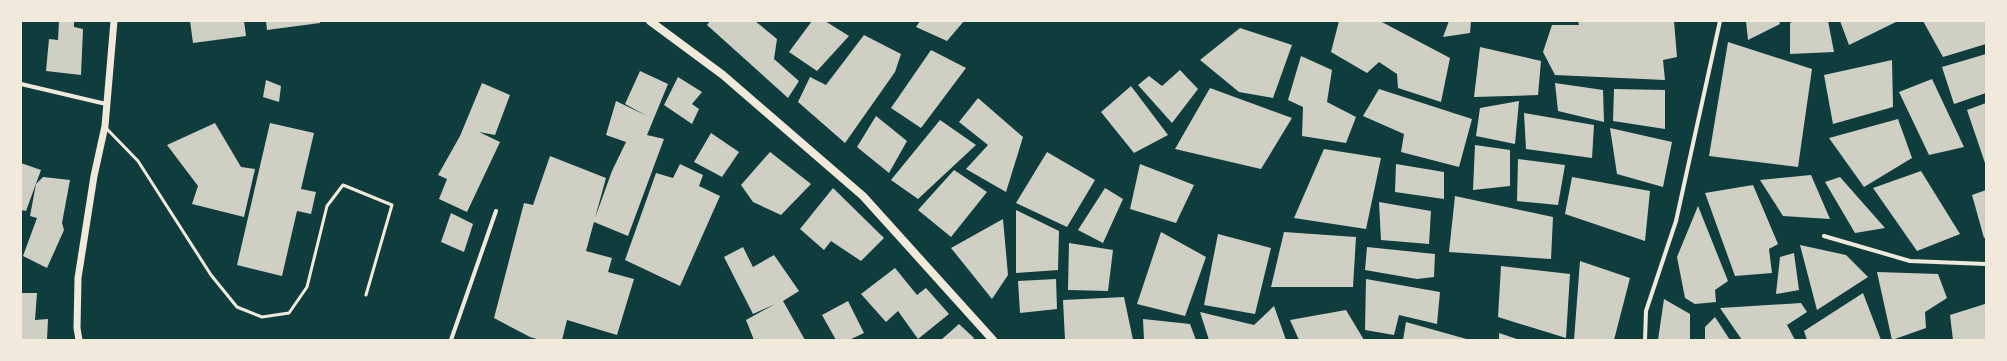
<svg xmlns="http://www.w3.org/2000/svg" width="2007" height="361" font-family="Figtree,sans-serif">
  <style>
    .building { fill: #cfcfc3 }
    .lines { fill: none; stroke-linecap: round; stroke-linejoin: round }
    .service { stroke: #f1e9da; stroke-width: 3 }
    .minor { stroke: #f1e9da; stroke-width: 4 }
    .tertiary { stroke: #f1e9da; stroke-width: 7 }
    .secondary { stroke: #f1e9da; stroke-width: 8 }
  </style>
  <rect width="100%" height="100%" fill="#0f3d3e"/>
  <!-- building -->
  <g class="building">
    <path d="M59 21H74V27L83 29 81 75 46 71 49 39 58 40Z"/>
    <path d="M190 21H244L246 36 193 43Z"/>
    <path d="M266 21H320V23L267 30Z"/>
    <path d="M710 21H755L777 39 774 59 799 81 788 98 707 25Z"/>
    <path d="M812 21H825L849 36 817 71 789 52Z"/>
    <path d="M920 21H964L947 41 916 27Z"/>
    <path d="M1339 21H1380L1450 58 1441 102 1398 88 1397 74 1379 62 1367 73 1331 52Z"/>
    <path d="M1449 21H1471L1470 33 1443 37Z"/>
    <path d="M1578 21H1674L1677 57 1663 60 1665 80 1555 75 1543 52 1552 25H1579Z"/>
    <path d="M1746 21H1779L1780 24 1748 40Z"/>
    <path d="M1794 21H1828L1834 52 1790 54V23Z"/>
    <path d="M1840 21H1898L1849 45Z"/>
    <path d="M1923 21H1986V44L1943 57Z"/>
    <path d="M1240 28 1292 45 1273 98 1239 92 1200 60Z"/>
    <path d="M864 35 901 54 895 72 845 143 798 102 810 77 826 85Z"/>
    <path d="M1728 42 1812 69 1798 167 1709 156Z"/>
    <path d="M1480 47 1541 61 1538 95 1474 97Z"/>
    <path d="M931 50 966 68 921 128 891 108Z"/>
    <path d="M1986 54V93L1954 104 1942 67Z"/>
    <path d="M1301 56 1332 70 1327 102 1356 117 1346 143 1302 136 1303 107 1288 100Z"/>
    <path d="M1892 60 1893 107 1833 124 1824 75Z"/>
    <path d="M1180 70 1198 89 1172 123 1138 85 1149 76 1162 86Z"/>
    <path d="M640 71 668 84 647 135 664 139 628 236 594 222 586 251 612 258 608 272 634 279 617 335 567 320 562 340H540L530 337 494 318 524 203 533 205 550 156 606 178 595 218 612 171 626 142 606 135 616 101 647 116 625 104Z"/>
    <path d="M678 77 702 92 692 104 699 109 692 124 664 105Z"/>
    <path d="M1932 79 1964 147 1929 155 1899 92Z"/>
    <path d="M266 80 281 86 279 102 263 97Z"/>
    <path d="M482 83 510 95 495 135 479 132 500 142 467 212 439 199 447 179 438 175 460 136Z"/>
    <path d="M1555 83 1603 90 1604 122 1558 111Z"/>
    <path d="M1131 86 1168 135 1134 153 1101 112Z"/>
    <path d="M1210 88 1292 118 1261 169 1175 149Z"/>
    <path d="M1379 89 1472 119 1459 167 1401 152 1404 134 1363 116Z"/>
    <path d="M1614 89 1665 90V129L1613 121Z"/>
    <path d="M978 98 1023 137 1006 192 966 169 988 145 959 122Z"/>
    <path d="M1519 101 1515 144 1476 136 1480 108Z"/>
    <path d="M1986 103V166L1967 110Z"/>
    <path d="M1524 113 1594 125 1592 158 1526 149Z"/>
    <path d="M876 116 907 141 889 173 857 147Z"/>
    <path d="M1898 119 1912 158 1864 187 1829 138Z"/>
    <path d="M940 120 976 145 918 199 891 180Z"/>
    <path d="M215 123 241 167 255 169 244 217 192 204 198 186 167 145Z"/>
    <path d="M270 123 314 133 301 189 316 192 311 214 297 211 282 276 237 265Z"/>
    <path d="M1610 128 1672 142 1663 187 1617 174Z"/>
    <path d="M711 133 739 152 722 177 694 162Z"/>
    <path d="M1475 145 1510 150V186L1473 190Z"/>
    <path d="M1324 149 1381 158 1366 229 1294 218Z"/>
    <path d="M770 152 811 184 781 215 753 202 741 185Z"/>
    <path d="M1047 152 1095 180 1067 227 1016 203Z"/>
    <path d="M1518 159 1565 165 1558 205 1517 201Z"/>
    <path d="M21 163 41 170 26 211 21 210Z"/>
    <path d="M680 164 703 175 699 186 720 196 680 286 625 260 656 173 673 178Z"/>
    <path d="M1140 164 1194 185 1176 223 1130 209Z"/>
    <path d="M1396 164 1444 172V199L1395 192Z"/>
    <path d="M954 170 987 192 951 237 918 210Z"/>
    <path d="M1921 171 1960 234 1917 251 1873 188Z"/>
    <path d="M1811 175 1830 219 1783 216 1760 180Z"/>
    <path d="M43 177 70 180 62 223 64 230 47 268 23 256 37 218 30 216 36 184Z"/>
    <path d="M1572 177 1650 191 1645 241 1565 214Z"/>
    <path d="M1840 177 1885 228 1855 233 1825 182Z"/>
    <path d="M1753 185 1778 244 1769 249 1772 273 1735 276 1705 193Z"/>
    <path d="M833 188 884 238 861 261 831 241 824 250 800 229Z"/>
    <path d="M1105 188 1123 199 1103 243 1078 230Z"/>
    <path d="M1986 190V237L1984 238 1972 195Z"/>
    <path d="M1455 196 1553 217 1551 259 1449 252Z"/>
    <path d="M1379 202 1431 211 1429 244 1381 240Z"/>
    <path d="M1698 206 1728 281 1715 290 1716 302 1695 304 1685 298 1677 257Z"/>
    <path d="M1016 210 1059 231 1058 270 1016 273Z"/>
    <path d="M451 213 473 224 464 252 441 242Z"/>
    <path d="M1003 219 1008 275 992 299 951 248Z"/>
    <path d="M1161 232 1206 257 1185 316 1137 304Z"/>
    <path d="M1284 232 1356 237 1353 287H1271Z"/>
    <path d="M1218 234 1271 248 1255 314 1204 305Z"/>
    <path d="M1069 243 1113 250 1108 291 1068 290Z"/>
    <path d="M1800 245 1846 255 1868 277 1817 310Z"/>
    <path d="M743 247 753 267 774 255 799 291 783 301 805 340H754L746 320 775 304 753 314 724 257Z"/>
    <path d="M1367 247 1435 254 1434 277 1417 279 1365 270Z"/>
    <path d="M1794 253 1799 290 1776 294 1780 257Z"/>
    <path d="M1580 261 1630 278 1614 340H1574Z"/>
    <path d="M1501 266 1570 274 1566 338 1498 317Z"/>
    <path d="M895 268 917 295 926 288 949 314 918 339 898 311 886 322 861 294Z"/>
    <path d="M1877 272 1938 274 1947 298 1925 312 1926 328 1892 340Z"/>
    <path d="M1056 279 1057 309 1020 313 1018 281Z"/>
    <path d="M1366 279 1440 292 1437 324 1399 315 1394 335 1365 330Z"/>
    <path d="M21 293H37L35 320 48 319 47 340H21Z"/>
    <path d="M1863 293 1881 340H1807L1804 331Z"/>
    <path d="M1124 297 1133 340H1065L1063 300Z"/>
    <path d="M1664 299 1690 314V340H1658Z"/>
    <path d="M848 301 864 333 849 340H836L822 315Z"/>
    <path d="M1801 303 1807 312 1787 325 1795 340H1742L1720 308Z"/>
    <path d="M1985 304 1986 340H1953L1950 315Z"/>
    <path d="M1274 306 1286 340H1209L1200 312 1254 325Z"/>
    <path d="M1346 310 1364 340H1299L1290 320Z"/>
    <path d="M1715 317 1730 340H1705V327Z"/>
    <path d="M1143 319 1190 324 1196 340H1144Z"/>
    <path d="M1406 322 1470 340H1403Z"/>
    <path d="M959 324 974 338 972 340H941Z"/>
    <path d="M1499 333 1520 340H1499Z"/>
  </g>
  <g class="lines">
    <!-- service -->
    <path class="service" d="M106 128 138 161 211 275 237 307 262 317 289 313 307 287 327 206 343 185 392 205 366 295"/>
    <!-- minor -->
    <g class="minor">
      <path d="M21 84 106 104"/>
      <path d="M1824 236 1910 261 1986 264"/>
      <path d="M451 340 496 211"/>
      <path d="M1645 340 1646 311 1676 221 1720 21"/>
    </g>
    <!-- tertiary -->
    <path class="tertiary" d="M79 340 77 328 78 278 94 176 105 126 114 21"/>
    <!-- secondary -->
    <path class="secondary" d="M650 21 723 75 863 196 993 340"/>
  </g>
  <!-- border -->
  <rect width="2007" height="361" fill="none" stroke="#f1e9da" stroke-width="44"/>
</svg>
